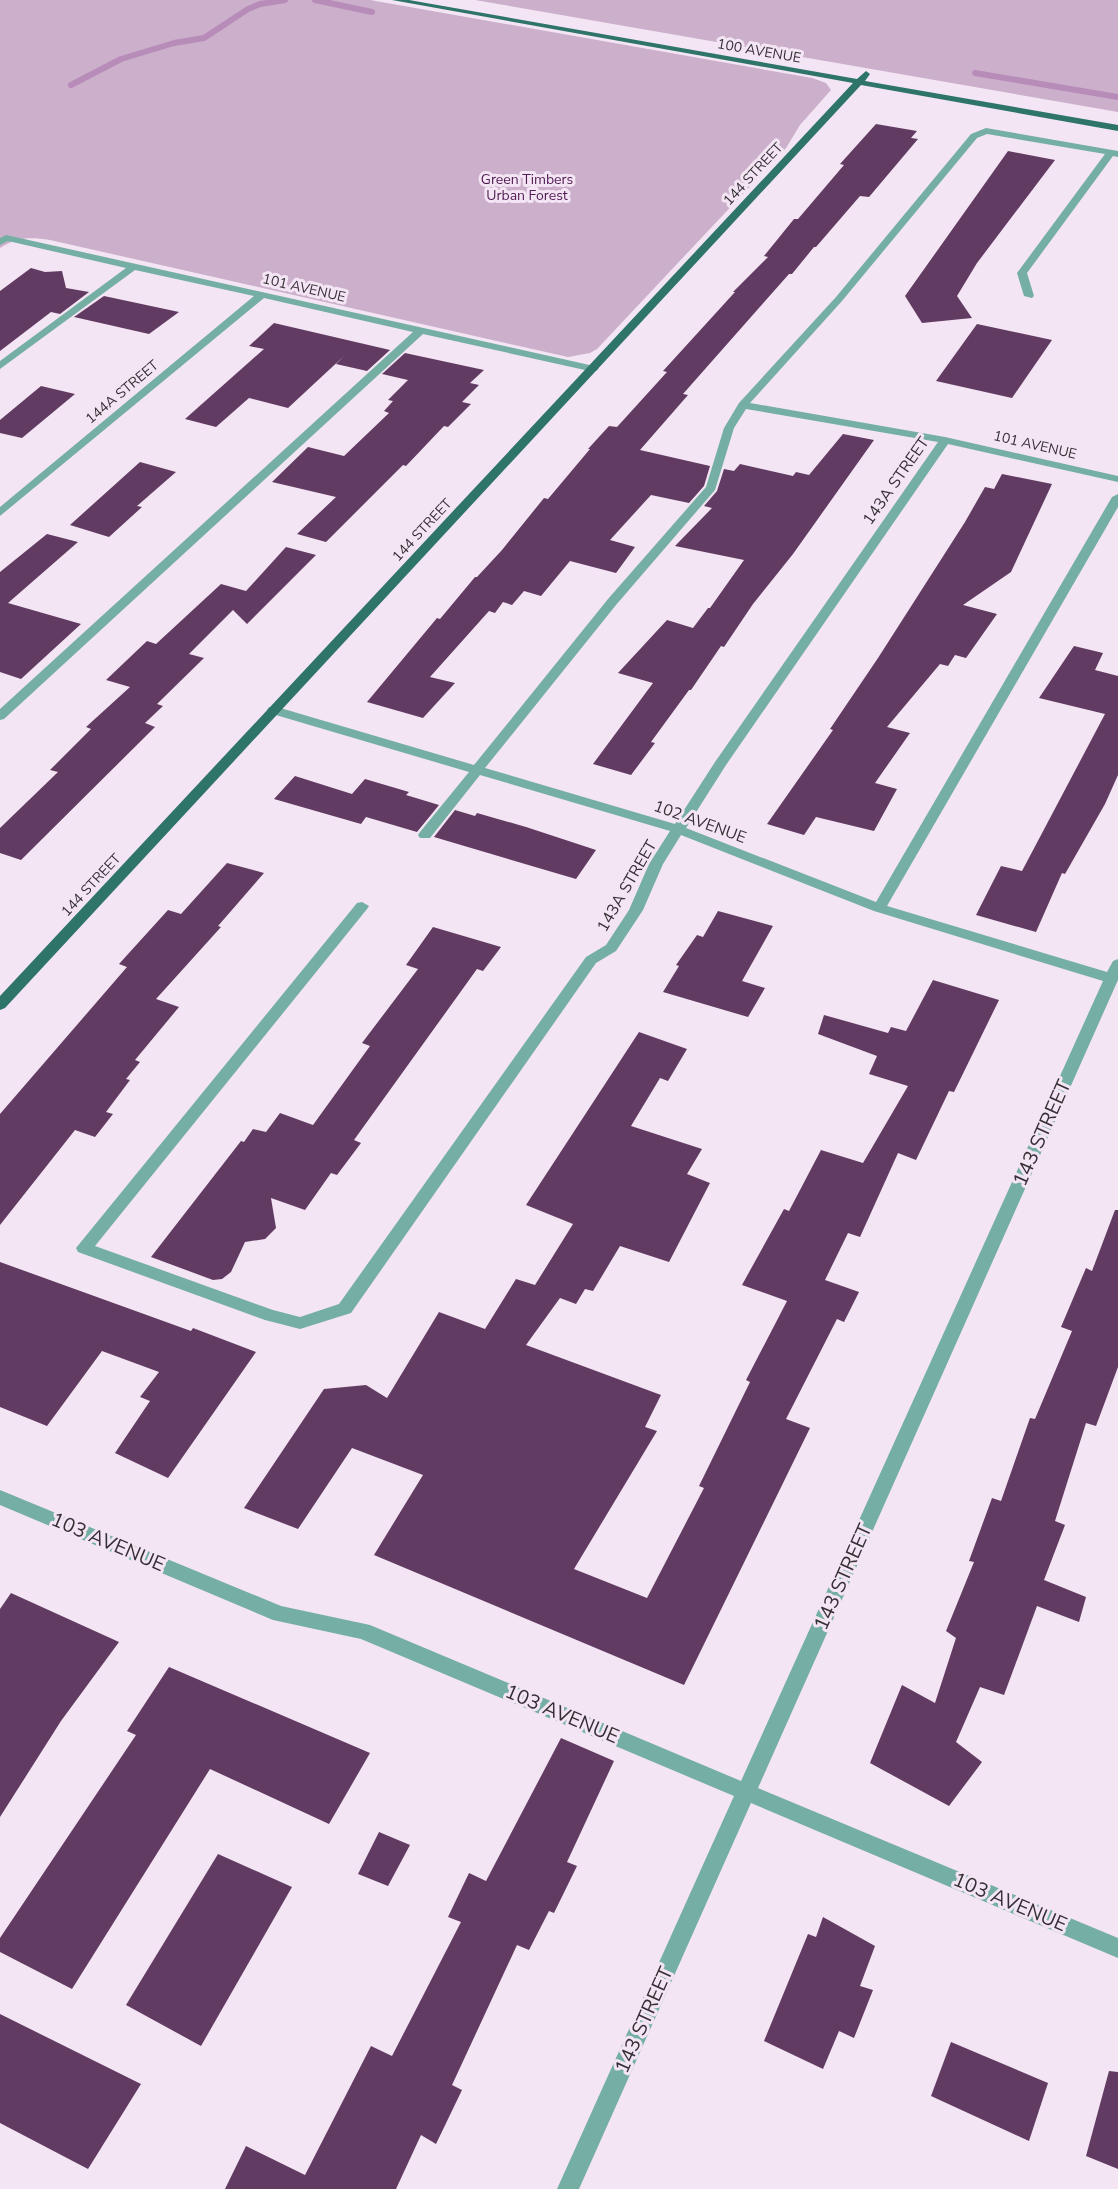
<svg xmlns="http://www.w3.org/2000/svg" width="1118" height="2189" font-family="'Nunito Sans',sans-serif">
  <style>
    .green { fill: #cbafcb }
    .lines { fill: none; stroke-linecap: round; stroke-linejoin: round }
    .stream { stroke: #b88cb8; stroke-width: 6 }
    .building { fill: #623b63 }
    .minor { fill: #75afa3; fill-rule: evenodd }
    .major { fill: #2f7468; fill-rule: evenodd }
    .labels { text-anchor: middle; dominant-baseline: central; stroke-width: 6; stroke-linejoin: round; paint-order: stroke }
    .far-street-label { font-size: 14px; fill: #363036; stroke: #f3e5f3 }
    .far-park-label { font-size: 14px; fill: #511b53; stroke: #f3e5f3 }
    .street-label { font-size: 16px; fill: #363036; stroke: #f3e5f3 }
    .near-street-label { font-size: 20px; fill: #363036; stroke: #f3e5f3 }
  </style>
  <rect width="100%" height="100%" fill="#f3e5f3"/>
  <!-- green -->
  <g class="green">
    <path d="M0 0H370L812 78 826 83 831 90 800 125 786 148 597 349 590 353 568 357 50 240C30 237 17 237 0 248Z"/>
    <path d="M475 0H1118V112Z"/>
  </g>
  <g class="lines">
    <!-- stream -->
    <g class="stream">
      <path d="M315 0 372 12"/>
      <path d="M975 73 1118 97"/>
      <path d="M71 85 121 59 174 43 204 38 248 9 260 4 285 0"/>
    </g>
  </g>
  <!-- building -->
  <g class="building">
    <path d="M876 124 917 131 911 138 918 139 869 197 860 196 816 247H814L792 274H789L683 394 688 395 640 450 710 466 704 486 689 503 651 495 610 540 635 547 616 573 570 561 541 596 524 591 512 605 503 602 495 613 489 611 430 677 455 683 423 718 367 702 437 618 440 619 475 577H477L502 550 544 498 548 499 590 449H588L609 426 617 427 667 372 663 371 735 292H733L768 257 764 256 794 219H798L844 165 840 164Z"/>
    <path d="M1008 151 1055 160 977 263 957 296 972 318 922 323 905 296Z"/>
    <path d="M31 268 45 272 62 271 66 288 89 292 60 314 51 312 0 351V291Z"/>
    <path d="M104 296 179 312 149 334 74 317Z"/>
    <path d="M274 323 390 350 367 371 336 364 344 356 288 408 249 398 216 427 185 419 264 349 249 346Z"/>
    <path d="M977 324 1052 340 1012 398 936 381Z"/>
    <path d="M405 353 484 370 470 383 479 385 462 402 471 404 448 427 444 426 406 466 403 465 326 542 297 534 336 497 272 482 308 447 344 456 389 413 384 411 393 401 388 400 408 380 382 374Z"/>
    <path d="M41 386 75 394 22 438 0 433V420Z"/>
    <path d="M843 434 874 440 793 554 753 604 724 647 721 646 691 690H689L651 742 655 743 631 775 593 764 653 683 618 673 667 620 693 628 708 608H710L744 560 675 546 712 508 704 506 717 491 724 469 734 471 740 464 793 476 796 472 809 475Z"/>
    <path d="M140 462 176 472 137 506 142 507 109 537 70 525Z"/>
    <path d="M1002 474 1052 484 1011 572 963 605 997 614 966 658 955 655 948 666 940 664 887 727 910 733 875 783 897 789 874 831 816 817 804 835 767 824 833 730 830 729 878 658 965 522 985 487 994 489Z"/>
    <path d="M47 534 78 542 8 603 81 624 21 679 0 672V572Z"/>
    <path d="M286 547 316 555 247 624 233 610 189 654 204 658 157 704 163 706 145 723 155 727 21 860 0 853V828L58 772 50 770 91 729 86 727 130 687 106 680 147 641 156 644 221 584 246 591Z"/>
    <path d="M1074 646 1103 653 1095 670 1118 676V775L1105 804 1065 874 1062 873 1036 932 976 915 1001 866 1022 871 1105 714 1039 698Z"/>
    <path d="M295 776 352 794 365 779 409 792 406 795 439 805 417 832 366 817 361 824 274 799Z"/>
    <path d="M455 810 475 816 477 813 526 827 596 850 576 879 434 837Z"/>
    <path d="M227 863 264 873 218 926 221 927 156 999 179 1007 135 1060 140 1062 126 1079 130 1080 106 1112 113 1114 95 1137 75 1130 0 1225V1114L127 967 119 964 168 910 181 914Z"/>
    <path d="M718 911 773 926 742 981 765 988 748 1017 663 992 679 966 676 965 697 935 703 937Z"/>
    <path d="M433 927 501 947 483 971 477 969 354 1140 361 1143 337 1175 331 1173 305 1210 271 1198 276 1228 265 1239 245 1242 231 1272 222 1279 213 1280 151 1257 241 1141 244 1142 253 1129 266 1132 280 1113 313 1125 370 1046 362 1043 418 969 406 965Z"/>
    <path d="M933 980 999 1000 954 1092 949 1091 916 1160 898 1153 860 1237 848 1233 825 1280 859 1292 844 1322 837 1319 786 1419 810 1428 684 1685 374 1555 423 1475 352 1448 298 1529 244 1508 324 1389 366 1385 387 1398 439 1312 485 1329 516 1279 535 1285 573 1224 526 1205 639 1032 687 1049 668 1081 660 1078 631 1126 702 1149 687 1174 710 1183 669 1262 620 1246 593 1291 585 1289 576 1304 560 1298 526 1345 661 1395 645 1427 657 1431 574 1569 647 1598 704 1488 699 1486 750 1382 746 1380 787 1301 742 1285 784 1209 789 1211 821 1150 863 1163 908 1086 869 1074 877 1056 818 1034 824 1015 888 1033 891 1027 906 1031Z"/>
    <path d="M1115 1210H1118V1367L1096 1426 1086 1423 1055 1521 1065 1525 1044 1580 1086 1597 1079 1622 1037 1606 1004 1695 980 1687 956 1742 982 1762 949 1806 870 1763 902 1685 935 1703 956 1638 946 1631 974 1562 969 1561 992 1498 1001 1501 1030 1418 1035 1419 1072 1331 1061 1327 1086 1268 1092 1271Z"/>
    <path d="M0 1262 191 1331 193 1328 256 1352 168 1478 115 1453 150 1401 140 1397 159 1372 102 1351 47 1426 0 1407Z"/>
    <path d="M11 1593 119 1642 61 1721 0 1817V1609Z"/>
    <path d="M169 1667 370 1753 329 1824 210 1769 72 1989 0 1952V1938L136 1735 127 1731Z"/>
    <path d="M561 1738 614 1761 567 1862 577 1866 554 1913 549 1911 529 1950 517 1945 452 2085 462 2090 436 2144 421 2135 396 2189H225L246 2146 305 2175 371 2046 392 2056 461 1922 448 1917 469 1873 486 1881Z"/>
    <path d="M379 1832 410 1845 388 1886 358 1874Z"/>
    <path d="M218 1854 292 1887 201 2046 126 2005Z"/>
    <path d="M823 1917 875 1946 860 1986 873 1990 854 2038 839 2031 823 2069 764 2041 808 1934 816 1937Z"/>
    <path d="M0 2014 141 2084 88 2169 0 2123Z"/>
    <path d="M951 2042 1048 2083 1029 2141 931 2096Z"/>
    <path d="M1109 2071 1118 2072V2169L1086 2156Z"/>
  </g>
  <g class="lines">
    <!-- minor -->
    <g class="minor">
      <path d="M986 128 1118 151V157L1113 156 1027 273 1034 296 1032 298 1024 296 1017 273 1105 154 987 134 977 138 842 301 750 403 945 437 1118 476V482L948 444 726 765 686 828 876 902 1112 497 1118 494V507L887 906 1107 972 1113 961 1118 959V980L758 1788 1118 1938V1958L751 1803 579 2189H557L734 1796 361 1639 273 1620 0 1505V1490L281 1606 370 1625 741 1781 1103 981 874 911 681 835 663 864 643 910 616 951 596 963 351 1313 300 1329 265 1320 78 1252 76 1248 357 903 362 902 369 906 367 909 95 1246 273 1310 300 1317 339 1304 586 957 606 945 629 910 649 864 670 831 480 775 430 838H420L418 835 420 832 469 772 269 713 267 710 269 707H277L474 765 608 599 706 487 724 428 739 403 836 297 971 134ZM746 409 938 442 715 762 675 824 485 768 616 605 715 490 734 428Z"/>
      <path d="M6 235 594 366 599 369 594 372 423 334 4 719 0 720V709L413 332 264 298 0 516V507L254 296 135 270 0 369V361L126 268 8 241 0 245V238Z"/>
    </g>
    <!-- major -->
    <path class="major" d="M392 0H409L857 79 866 71 870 74 865 81 1118 125V131L861 85 5 1008 0 1010V996L853 83Z"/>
  </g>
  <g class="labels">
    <!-- far-street labels -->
    <g class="far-street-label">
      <text transform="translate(759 51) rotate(10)">100 AVENUE</text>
      <text transform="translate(753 174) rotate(-47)">144 STREET</text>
      <text transform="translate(304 288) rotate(13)">101 AVENUE</text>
      <text transform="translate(122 392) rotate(-40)">144A STREET</text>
      <text transform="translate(1035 445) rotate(13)">101 AVENUE</text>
      <text transform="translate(422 530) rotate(-47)">144 STREET</text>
      <text transform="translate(91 885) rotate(-47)">144 STREET</text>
    </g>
    <!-- far-park labels -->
    <g class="far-park-label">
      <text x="527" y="179">Green Timbers<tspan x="527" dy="16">Urban Forest</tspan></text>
    </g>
    <!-- street labels -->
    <g class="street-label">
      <text transform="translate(896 481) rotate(-55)">143A STREET</text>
      <text transform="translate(700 822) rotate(20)">102 AVENUE</text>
      <text transform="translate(627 886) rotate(-60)">143A STREET</text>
    </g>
    <!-- near-street labels -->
    <g class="near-street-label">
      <text transform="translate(1042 1133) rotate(-66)">143 STREET</text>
      <text transform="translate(108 1542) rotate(23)">103 AVENUE</text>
      <text transform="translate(843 1577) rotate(-66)">143 STREET</text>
      <text transform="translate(562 1714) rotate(23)">103 AVENUE</text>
      <text transform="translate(1010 1902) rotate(23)">103 AVENUE</text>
      <text transform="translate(644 2020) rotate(-66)">143 STREET</text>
    </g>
  </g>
</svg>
